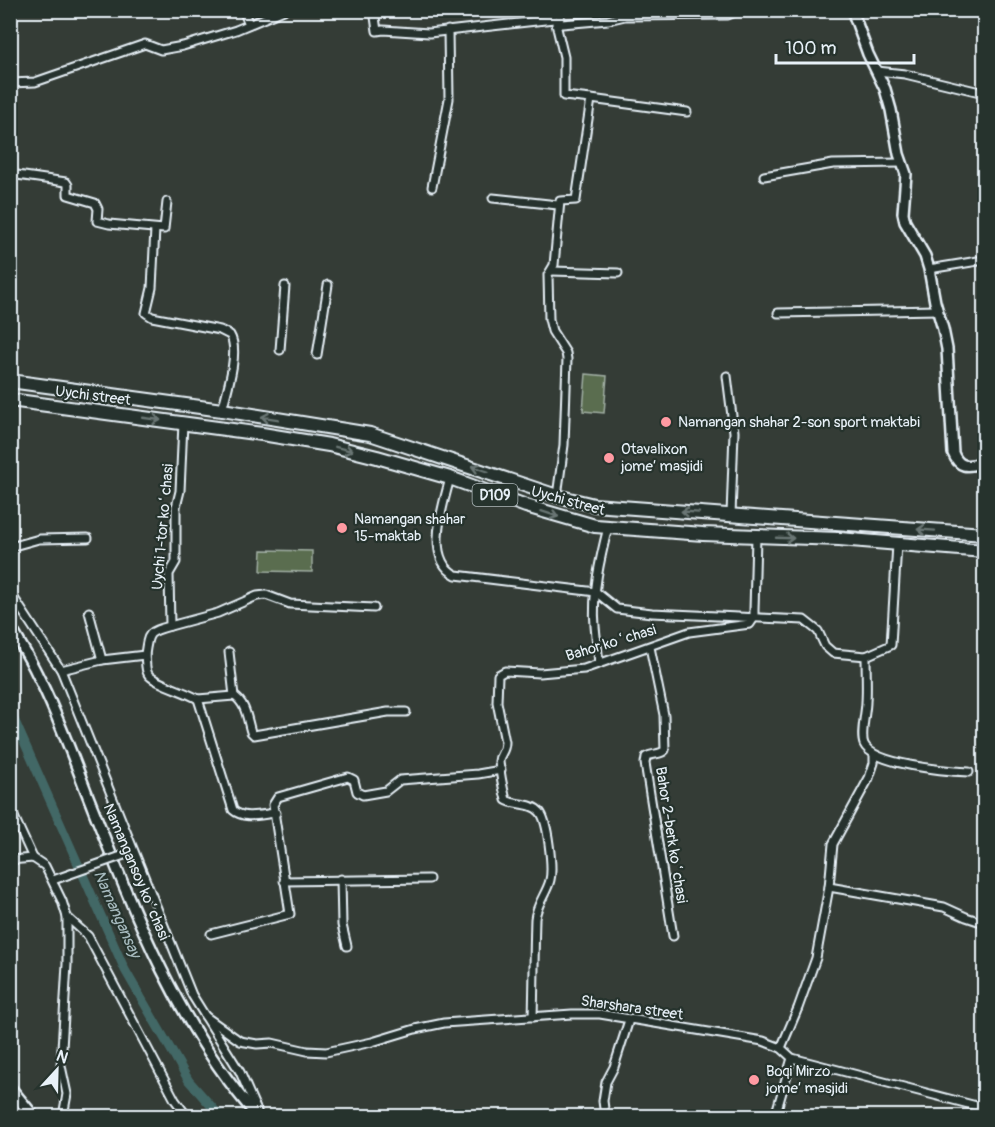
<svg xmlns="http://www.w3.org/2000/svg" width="995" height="1127" font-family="Pangolin,sans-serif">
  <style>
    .green { fill: #5a6d4f; stroke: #a1afa4; stroke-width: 1.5 }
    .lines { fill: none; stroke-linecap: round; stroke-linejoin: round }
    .canal { stroke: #436866; stroke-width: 9 }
    .minor-casing { stroke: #e8f1f8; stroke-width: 11 }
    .tertiary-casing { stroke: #e8f1f8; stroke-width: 14 }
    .secondary-casing { stroke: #e8f1f8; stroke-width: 15 }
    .primary-casing { stroke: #e8f1f8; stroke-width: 16 }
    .minor { stroke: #26332d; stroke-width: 7 }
    .tertiary { stroke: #26332d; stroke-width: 9 }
    .secondary { stroke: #26332d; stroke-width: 10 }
    .primary { stroke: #26332d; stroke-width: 12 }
    .minor-bridge-casing { stroke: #e8f1f8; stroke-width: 11; stroke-linecap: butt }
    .minor-bridge { stroke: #26332d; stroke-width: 7 }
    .oneway { stroke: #6a7674 }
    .poi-dot { fill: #ff9aa2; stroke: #26332d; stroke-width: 2 }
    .labels { text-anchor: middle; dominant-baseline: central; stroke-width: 4.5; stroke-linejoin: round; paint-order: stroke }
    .shield { fill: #26332d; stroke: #aeb8bb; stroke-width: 1.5 }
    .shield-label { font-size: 14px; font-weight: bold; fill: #e8f1f8 }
    .street-label { font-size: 15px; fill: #e8f1f8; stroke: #26332d }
    .poi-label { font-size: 15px; fill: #e8f1f8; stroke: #26332d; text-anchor: start }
    .water-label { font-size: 16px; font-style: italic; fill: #a6babe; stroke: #26332d }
  </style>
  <rect width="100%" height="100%" fill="#343c36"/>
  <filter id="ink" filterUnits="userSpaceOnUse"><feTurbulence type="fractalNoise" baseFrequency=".0167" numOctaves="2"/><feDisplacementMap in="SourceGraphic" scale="12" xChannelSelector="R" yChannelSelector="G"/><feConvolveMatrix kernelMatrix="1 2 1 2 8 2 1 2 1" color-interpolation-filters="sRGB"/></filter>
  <g filter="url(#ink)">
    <!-- green -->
    <g class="green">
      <path d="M586 374 607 376 604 413 583 411Z"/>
      <path d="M262 550 312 551V572L261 571Z"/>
    </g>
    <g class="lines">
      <!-- canal -->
      <path class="canal" d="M10 710 125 970 189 1081 220 1116"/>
      <defs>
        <g id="minor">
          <path d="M243 10 249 24"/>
          <path d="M374 10 377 31 383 30 429 33 554 19 562 24 608 20 625 16 728 15 740 10"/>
          <path d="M877 71 905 74 984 93"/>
          <path d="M10 83 35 82 145 44 161 50 183 46 236 30 284 10"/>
          <path d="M591 99 687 112"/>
          <path d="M10 174 66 182 68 185V195L95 203 98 209 97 221 109 224 164 229 167 202"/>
          <path d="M764 176 833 164 902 163"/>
          <path d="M432 187 449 99 448 30"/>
          <path d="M493 198 558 205"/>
          <path d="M155 229 152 288 146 313 152 317 220 330 230 335C240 351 227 391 222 410"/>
          <path d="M929 269 984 260"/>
          <path d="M552 271 618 273"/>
          <path d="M778 313 938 310"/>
          <path d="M280 350 285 286"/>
          <path d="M317 355 328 285"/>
          <path d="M727 376 734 432 731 515"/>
          <path d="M450 478C443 506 424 559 456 575L596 592 617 609 652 613 804 620 818 631 825 646 833 653 866 656 891 645 897 544"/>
          <path d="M557 496 564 445 567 359 566 353 552 331 549 319 548 275 554 265 560 201 576 200 591 99 564 96V57L556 24 560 18 559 10"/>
          <path d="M10 547 39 539 88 538"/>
          <path d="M10 592 61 670 192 995 240 1072 257 1111"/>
          <path d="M89 612 102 660"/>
          <path d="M170 626 218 613 257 596 266 595 290 604 374 608"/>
          <path d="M650 647 664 715 665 750C661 755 652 753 646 757L645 763 673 936"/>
          <path d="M229 652 234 696"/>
          <path d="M145 655C148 632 148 632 170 626L169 574 176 562V507L180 491 183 423"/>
          <path d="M866 656C866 671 867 687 866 702 866 712 860 735 864 744 873 765 948 771 969 772"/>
          <path d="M599 664C598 651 596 638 595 626 592 593 600 559 608 527"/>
          <path d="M61 670 102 660 145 655C146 661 145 669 148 674 152 682 187 692 198 699L233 810C244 820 262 814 276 813"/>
          <path d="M198 699 234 696C246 703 247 719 251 732L254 735 388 712H406"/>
          <path d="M10 808 33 858"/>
          <path d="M10 860 33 858 45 866 62 901 67 917V964L61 1066 67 1094 63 1116"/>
          <path d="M341 879 342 925 347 946"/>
          <path d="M284 881 429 879"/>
          <path d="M829 887 944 907 966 917 984 923"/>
          <path d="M67 917 88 936 175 1100 187 1116"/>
          <path d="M211 934 290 914 273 805 278 797 348 777 354 780 357 792 363 795 386 791 400 780 478 774 501 770"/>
          <path d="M205 1016 240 1041 257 1044 272 1043 307 1051 326 1052 372 1042 415 1029 444 1023 572 1014H600L763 1041 781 1048 792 1058 984 1108"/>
          <path d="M533 1017C534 984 534 951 535 919 536 905 547 893 550 880 553 868 548 821 540 812 531 802 516 806 506 800 503 788 500 773 499 761 499 754 505 753 505 742L497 702 498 675 505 671 540 673 584 669 689 632 750 624 754 618V610L756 537"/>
          <path d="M781 1048 798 1008 816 958 829 887 833 844 869 778 874 763V755"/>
          <path d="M605 1116 603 1101 606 1082 614 1067 629 1020"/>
          <path d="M775 1116 792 1058"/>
        </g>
        <g id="tertiary">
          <path d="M852 10 868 54 885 89 891 110 899 154 906 174 903 213 905 222 925 256 929 269 935 302 943 329 947 349 953 453C959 468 967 467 981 463L984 471"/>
          <path d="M10 626C19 642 29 657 37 674 56 711 71 752 86 791 131 905 175 1023 257 1116"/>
        </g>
        <path id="secondary" d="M10 1088 33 1116"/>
        <g id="primary">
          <path d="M10 381 222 410 370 434 557 496 594 505 984 534"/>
          <path d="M10 400 262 434 329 445 377 457 450 478 526 506 595 526 703 534 839 539 984 551"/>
        </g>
      </defs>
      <!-- minor casing -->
      <use href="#minor" class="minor-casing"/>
      <!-- tertiary casing -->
      <use href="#tertiary" class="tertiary-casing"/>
      <!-- secondary casing -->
      <use href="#secondary" class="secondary-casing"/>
      <!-- primary casing -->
      <use href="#primary" class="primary-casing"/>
      <!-- minor -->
      <use href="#minor" class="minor"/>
      <!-- tertiary -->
      <use href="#tertiary" class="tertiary"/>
      <!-- secondary -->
      <use href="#secondary" class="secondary"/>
      <!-- primary -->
      <use href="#primary" class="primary"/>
      <defs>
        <path id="minor-bridge" d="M56 879 127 854"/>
      </defs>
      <!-- minor-bridge casing -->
      <use href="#minor-bridge" class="minor-bridge-casing"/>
      <!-- minor-bridge -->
      <use href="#minor-bridge" class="minor-bridge"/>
    </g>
    <!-- one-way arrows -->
    <defs><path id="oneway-shaft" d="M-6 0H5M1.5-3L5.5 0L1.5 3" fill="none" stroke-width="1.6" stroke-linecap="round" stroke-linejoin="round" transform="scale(1.5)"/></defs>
    <g class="oneway">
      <use href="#oneway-shaft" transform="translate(270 418) rotate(-171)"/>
      <use href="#oneway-shaft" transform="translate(152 419) rotate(8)"/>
      <use href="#oneway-shaft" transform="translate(344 449) rotate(14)"/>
      <use href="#oneway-shaft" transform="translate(480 469) rotate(-162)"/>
      <use href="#oneway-shaft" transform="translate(690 512) rotate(-176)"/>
      <use href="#oneway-shaft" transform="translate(550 514) rotate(18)"/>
      <use href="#oneway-shaft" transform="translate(926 530) rotate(-176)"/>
      <use href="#oneway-shaft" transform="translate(785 538) rotate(2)"/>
    </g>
  </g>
  <!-- markers -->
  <g class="poi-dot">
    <circle cx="666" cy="422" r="6"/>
    <circle cx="609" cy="458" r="6"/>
    <circle cx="342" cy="528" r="6"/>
    <circle cx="754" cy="1080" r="6"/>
  </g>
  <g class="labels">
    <!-- shield labels -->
    <rect class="shield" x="472.5" y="484" width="45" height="22" rx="4.5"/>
    <g class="shield-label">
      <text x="495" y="495">D109</text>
    </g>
    <!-- street labels -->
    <g class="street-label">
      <text transform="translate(93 396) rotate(7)">Uychi street</text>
      <text transform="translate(568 501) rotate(15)">Uychi street</text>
      <text transform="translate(163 527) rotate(-85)">Uychi 1-tor koʻchasi</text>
      <text transform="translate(611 643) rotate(-17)">Bahor koʻchasi</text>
      <text transform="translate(671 835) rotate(81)">Bahor 2-berk koʻchasi</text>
      <text transform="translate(136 872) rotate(67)">Namangansoy koʻchasi</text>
      <text transform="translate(632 1008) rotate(8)">Sharshara street</text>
    </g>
    <!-- poi labels -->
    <g class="poi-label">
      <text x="678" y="422">Namangan shahar 2-son sport maktabi</text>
      <text x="621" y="449">Otavalixon<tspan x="621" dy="17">jome’ masjidi</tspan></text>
      <text x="354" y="519">Namangan shahar<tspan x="354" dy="17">15-maktab</tspan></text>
      <text x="766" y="1071">Boqi Mirzo<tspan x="766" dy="17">jome’ masjidi</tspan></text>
    </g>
    <!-- water labels -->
    <g class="water-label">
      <text transform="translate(117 914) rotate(66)">Namangansay</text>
    </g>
  </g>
  <!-- margin -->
  <rect width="995" height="1127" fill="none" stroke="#26332d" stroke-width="36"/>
  <rect x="18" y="18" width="959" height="1091" fill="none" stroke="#e8f1f8" stroke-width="2" filter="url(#ink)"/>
  <!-- north arrow -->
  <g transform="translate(57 1070) rotate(22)" stroke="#26332d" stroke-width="4.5" paint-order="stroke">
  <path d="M0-4.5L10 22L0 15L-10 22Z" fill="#e8f1f8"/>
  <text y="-9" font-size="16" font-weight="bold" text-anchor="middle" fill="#e8f1f8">N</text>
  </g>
  <!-- scale -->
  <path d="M776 54v9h138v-9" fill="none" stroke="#e8f1f8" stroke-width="3"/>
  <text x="785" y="54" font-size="18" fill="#e8f1f8" stroke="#26332d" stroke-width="4.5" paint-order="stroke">100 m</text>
</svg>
